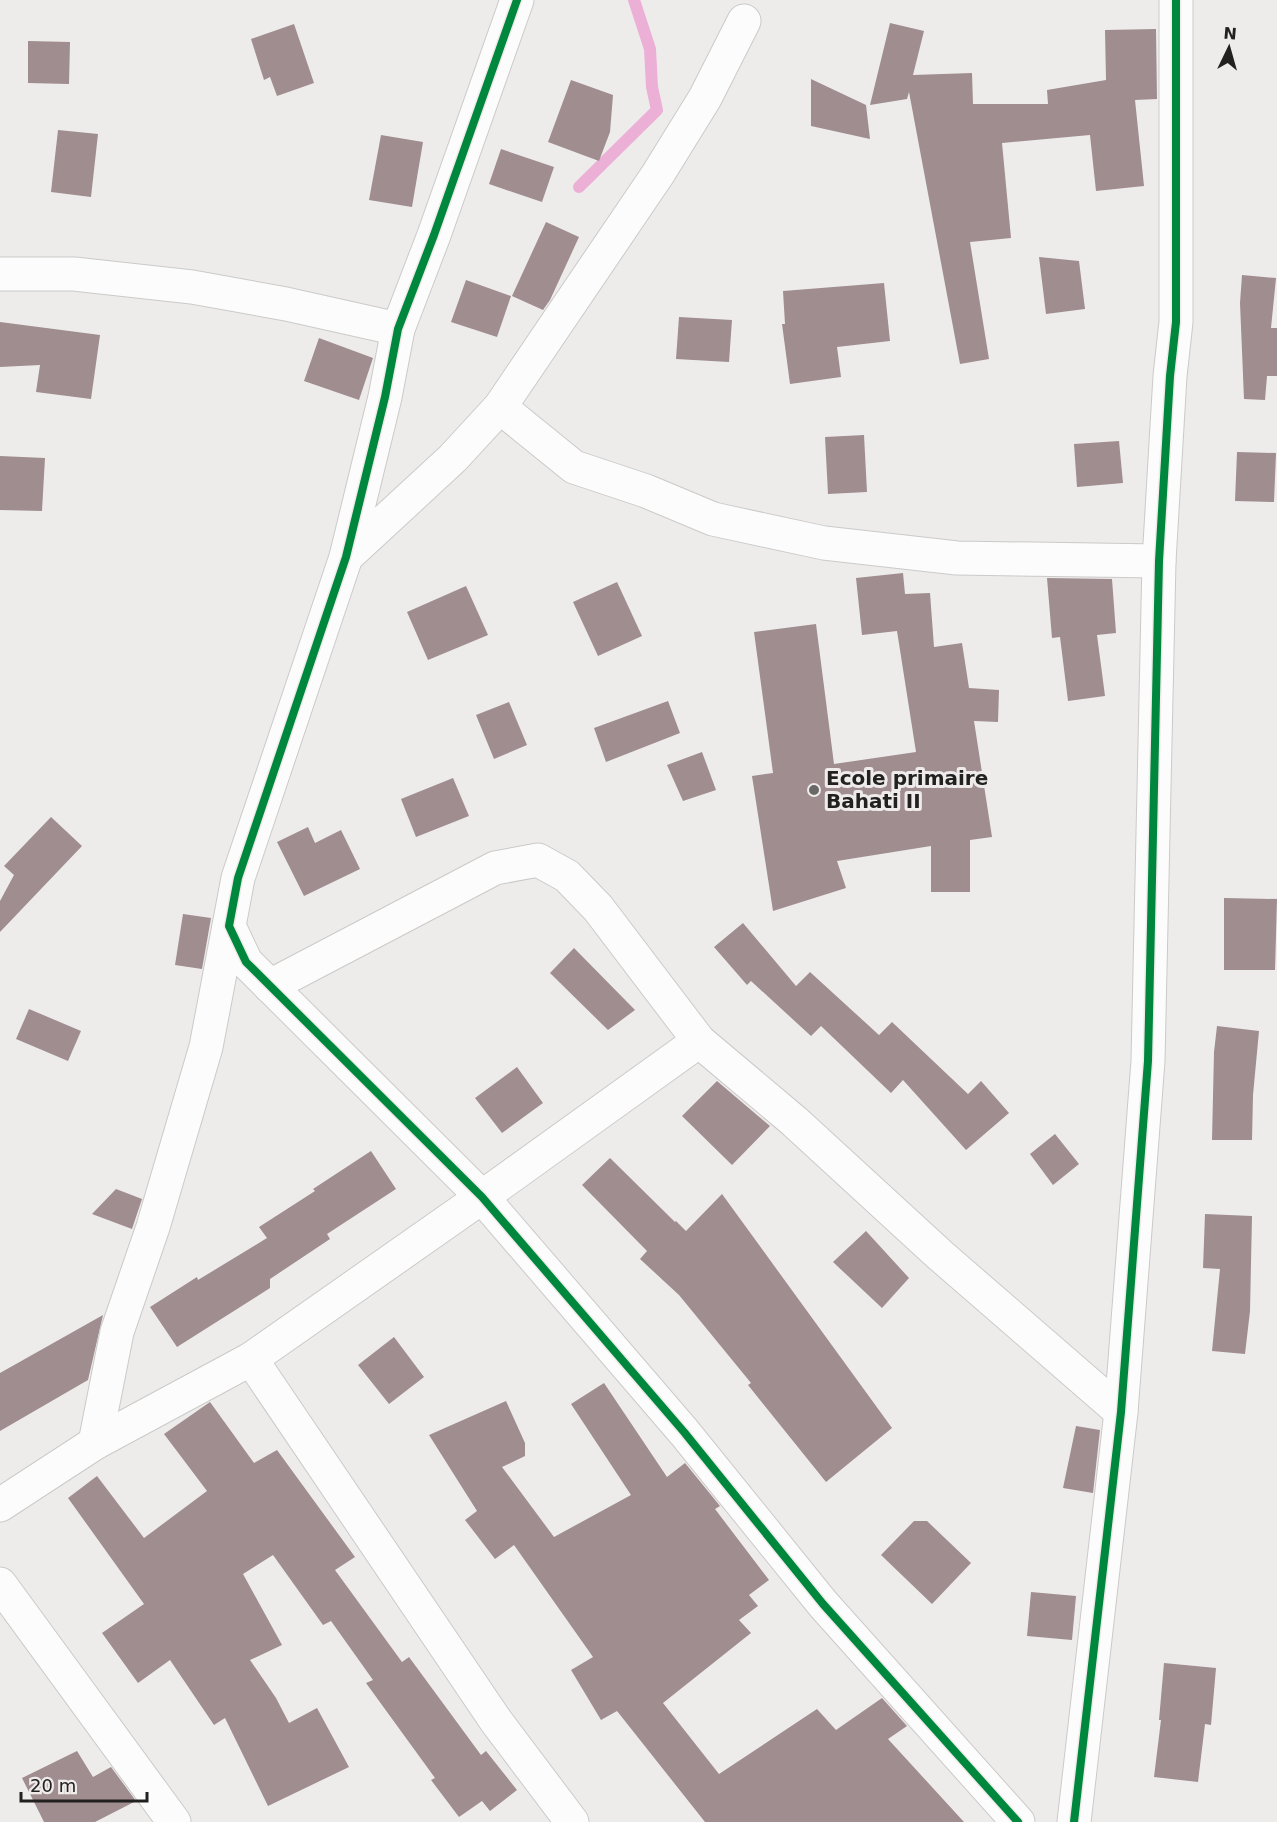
<svg xmlns="http://www.w3.org/2000/svg" width="1277" height="1822" font-family="'DejaVu Sans',sans-serif">
  <style>
    .lines { fill: none; stroke-linecap: round; stroke-linejoin: round }
    .stream { stroke: #ecafd6; stroke-width: 12 }
    .building { fill: #9f8d90 }
    .minor-casing { stroke: #cbcac9; stroke-width: 35 }
    .minor { stroke: #fcfcfc; stroke-width: 33 }
    .cycleway-casing { stroke: #efebea; stroke-width: 11 }
    .cycleway { stroke: #00873e; stroke-width: 8 }
    .poi-dot { fill: #696867; stroke: #efebea; stroke-width: 2 }
    .labels { text-anchor: middle; dominant-baseline: central; stroke-width: 6; stroke-linejoin: round; paint-order: stroke }
    .poi-label { font-size: 20px; font-weight: bold; fill: #222120; stroke: #efebea; text-anchor: start }
  </style>
  <rect width="100%" height="100%" fill="#eeeceb"/>
  <g class="lines">
    <!-- stream -->
    <path class="stream" d="M579 187 657 110 652 87 650 49 634 0"/>
  </g>
  <!-- building -->
  <g class="building">
    <path d="M890 23 924 31 913 75 972 73 973 104H1048L1047 90 1106 80 1105 30 1156 29 1157 99 1135 100 1144 186 1096 191 1090 135 1002 143 1011 238 970 242 989 359 960 364 909 92 907 99 870 105Z"/>
    <path d="M294 24 314 83 277 96 270 77 264 80 251 39Z"/>
    <path d="M28 41 70 42 69 84 28 83Z"/>
    <path d="M811 79 866 105 870 139 811 126Z"/>
    <path d="M571 80 613 95 610 132 599 161 548 142Z"/>
    <path d="M58 130 98 134 91 197 51 192Z"/>
    <path d="M381 135 423 142 412 207 369 200Z"/>
    <path d="M501 149 554 167 542 202 489 184Z"/>
    <path d="M546 222 579 237 550 300 543 310 512 296Z"/>
    <path d="M1039 257 1079 261 1085 309 1046 314Z"/>
    <path d="M1242 275 1276 278 1271 328H1277V376H1267L1265 400 1244 399 1240 303Z"/>
    <path d="M466 280 511 296 497 337 451 322Z"/>
    <path d="M884 283 890 341 837 347 841 377 790 384 782 324H785L783 291Z"/>
    <path d="M679 317 732 320 729 362 676 359Z"/>
    <path d="M0 322 100 335 91 399 36 392 40 365 0 367Z"/>
    <path d="M319 338 373 358 359 400 304 381Z"/>
    <path d="M864 435 867 492 828 494 825 437Z"/>
    <path d="M1119 441 1123 483 1077 487 1074 444Z"/>
    <path d="M1237 452 1276 453 1274 502 1235 501Z"/>
    <path d="M0 456 45 458 42 511 0 510Z"/>
    <path d="M903 573 905 594 930 593 934 647 962 643 969 688 999 690 998 722 974 721 992 837 970 840V892H931V846L837 861 846 888 773 911 752 776 773 773 754 632 816 624 834 764 916 752 897 631 862 635 856 578Z"/>
    <path d="M1047 578 1112 579 1116 633 1097 635 1105 696 1068 701 1060 637 1052 638Z"/>
    <path d="M617 582 642 636 598 656 573 602Z"/>
    <path d="M466 586 488 635 428 660 407 612Z"/>
    <path d="M668 701 680 733 606 762 594 728Z"/>
    <path d="M509 702 527 745 494 759 476 715Z"/>
    <path d="M702 752 716 790 683 801 667 765Z"/>
    <path d="M453 778 469 816 416 837 401 799Z"/>
    <path d="M51 817 82 846 0 932V901L14 875 4 866Z"/>
    <path d="M308 827 315 843 341 830 360 869 304 896 277 842Z"/>
    <path d="M1224 898 1277 899 1275 970H1224Z"/>
    <path d="M183 914 211 918 202 969 175 965Z"/>
    <path d="M743 923 796 986 810 972 879 1035 892 1022 968 1094 981 1081 1009 1113 966 1150 903 1080 891 1093 821 1026 811 1036 751 981 747 985 714 947Z"/>
    <path d="M574 948 635 1010 608 1030 550 973Z"/>
    <path d="M29 1009 81 1031 68 1061 16 1039Z"/>
    <path d="M1217 1026 1259 1031 1253 1095 1252 1140H1212L1214 1052Z"/>
    <path d="M517 1067 543 1103 502 1133 475 1098Z"/>
    <path d="M717 1081 770 1126 732 1165 682 1116Z"/>
    <path d="M1055 1134 1079 1164 1053 1185 1030 1154Z"/>
    <path d="M371 1151 396 1189 327 1234 330 1239 270 1279V1288L177 1347 150 1307 197 1277 198 1280 267 1238 259 1227 315 1191 313 1189Z"/>
    <path d="M610 1158 675 1222 676 1221 686 1231 722 1194 892 1428 826 1482 748 1385 751 1383 679 1295 640 1259 647 1251 582 1185Z"/>
    <path d="M116 1189 142 1199 132 1229 92 1214Z"/>
    <path d="M1205 1214 1252 1216 1250 1311 1245 1354 1212 1351 1220 1269 1203 1268Z"/>
    <path d="M866 1231 909 1278 882 1308 833 1262Z"/>
    <path d="M103 1315 88 1380 0 1431V1373Z"/>
    <path d="M394 1337 424 1377 389 1404 358 1365Z"/>
    <path d="M604 1383 667 1477 685 1463 720 1506 715 1509 769 1580 749 1595 758 1606 739 1620 751 1633 663 1703 719 1774 817 1709 836 1730 882 1698 907 1726 888 1739 964 1822H705L617 1711 601 1720 571 1670 593 1657 514 1545 495 1559 465 1520 477 1511 429 1435 506 1401 525 1443V1456L502 1467 554 1537 631 1495 571 1404Z"/>
    <path d="M210 1402 254 1463 277 1450 355 1557 335 1570 402 1662 409 1657 481 1755 486 1751 517 1790 490 1811 482 1801 459 1817 431 1780 435 1778 366 1683 373 1680 331 1621 323 1625 273 1555 243 1574 282 1645 250 1660 276 1698 289 1723 317 1708 349 1767 268 1806 225 1718 214 1725 170 1660 138 1683 102 1633 144 1604 68 1498 97 1476 144 1538 207 1491 164 1434Z"/>
    <path d="M1076 1426 1100 1430 1093 1493 1063 1488Z"/>
    <path d="M914 1521H927L971 1563 932 1604 881 1555Z"/>
    <path d="M1031 1592 1076 1596 1072 1640 1027 1636Z"/>
    <path d="M1164 1663 1216 1668 1211 1725 1205 1724 1198 1782 1154 1777 1161 1720H1159Z"/>
    <path d="M77 1751 93 1777 111 1767 136 1801 95 1822H44L22 1778Z"/>
  </g>
  <g class="lines">
    <defs>
      <g id="minor">
        <path d="M517 0 434 235 398 329 385 397 346 557 238 878 229 926 246 962 482 1197 684 1432 823 1604 1018 1822"/>
        <path d="M0 274H74L192 287 286 304 398 329"/>
        <path d="M500 407 574 467 646 491 713 519 824 543 957 558 1159 561"/>
        <path d="M346 557 453 458 500 407 658 174 705 98 744 21"/>
        <path d="M270 986 495 868 538 860 567 876 598 908 699 1041 794 1121 940 1255 1121 1412"/>
        <path d="M251 1359 496 1721 572 1822"/>
        <path d="M95 1443 117 1332 153 1227 206 1047 229 926"/>
        <path d="M0 1505 95 1443 251 1359 482 1197 699 1041"/>
        <path d="M0 1584 174 1822"/>
        <path d="M1074 1822 1121 1412 1148 1061 1159 561 1170 376 1176 322V0"/>
      </g>
    </defs>
    <!-- minor casing -->
    <use href="#minor" class="minor-casing"/>
    <!-- minor -->
    <use href="#minor" class="minor"/>
    <defs>
      <g id="cycleway">
        <path d="M517 0 434 235 398 329 385 397 346 557 238 878 229 926 246 962 482 1197 684 1432 823 1604 1018 1822"/>
        <path d="M1074 1822 1121 1412 1148 1061 1159 561 1170 376 1176 322V0"/>
      </g>
    </defs>
    <!-- cycleway casing -->
    <use href="#cycleway" class="cycleway-casing"/>
    <!-- cycleway -->
    <use href="#cycleway" class="cycleway"/>
  </g>
  <!-- markers -->
  <circle class="poi-dot" cx="814" cy="790" r="6"/>
  <g class="labels">
    <!-- poi labels -->
    <g class="poi-label">
      <text x="826" y="778">Ecole primaire<tspan x="826" dy="23">Bahati II</tspan></text>
    </g>
  </g>
  <!-- north arrow -->
  <g transform="translate(1229 48) rotate(5)" stroke="#efebea" stroke-width="4.5" paint-order="stroke">
  <path d="M0-4.5L10 22L0 15L-10 22Z" fill="#222120"/>
  <text y="-9" font-size="16" font-weight="bold" text-anchor="middle" fill="#222120">N</text>
  </g>
  <!-- scale -->
  <path d="M21 1792v9h126v-9" fill="none" stroke="#222120" stroke-width="3"/>
  <text x="30" y="1792" font-size="18" fill="#222120" stroke="#efebea" stroke-width="4.5" paint-order="stroke">20 m</text>
</svg>
